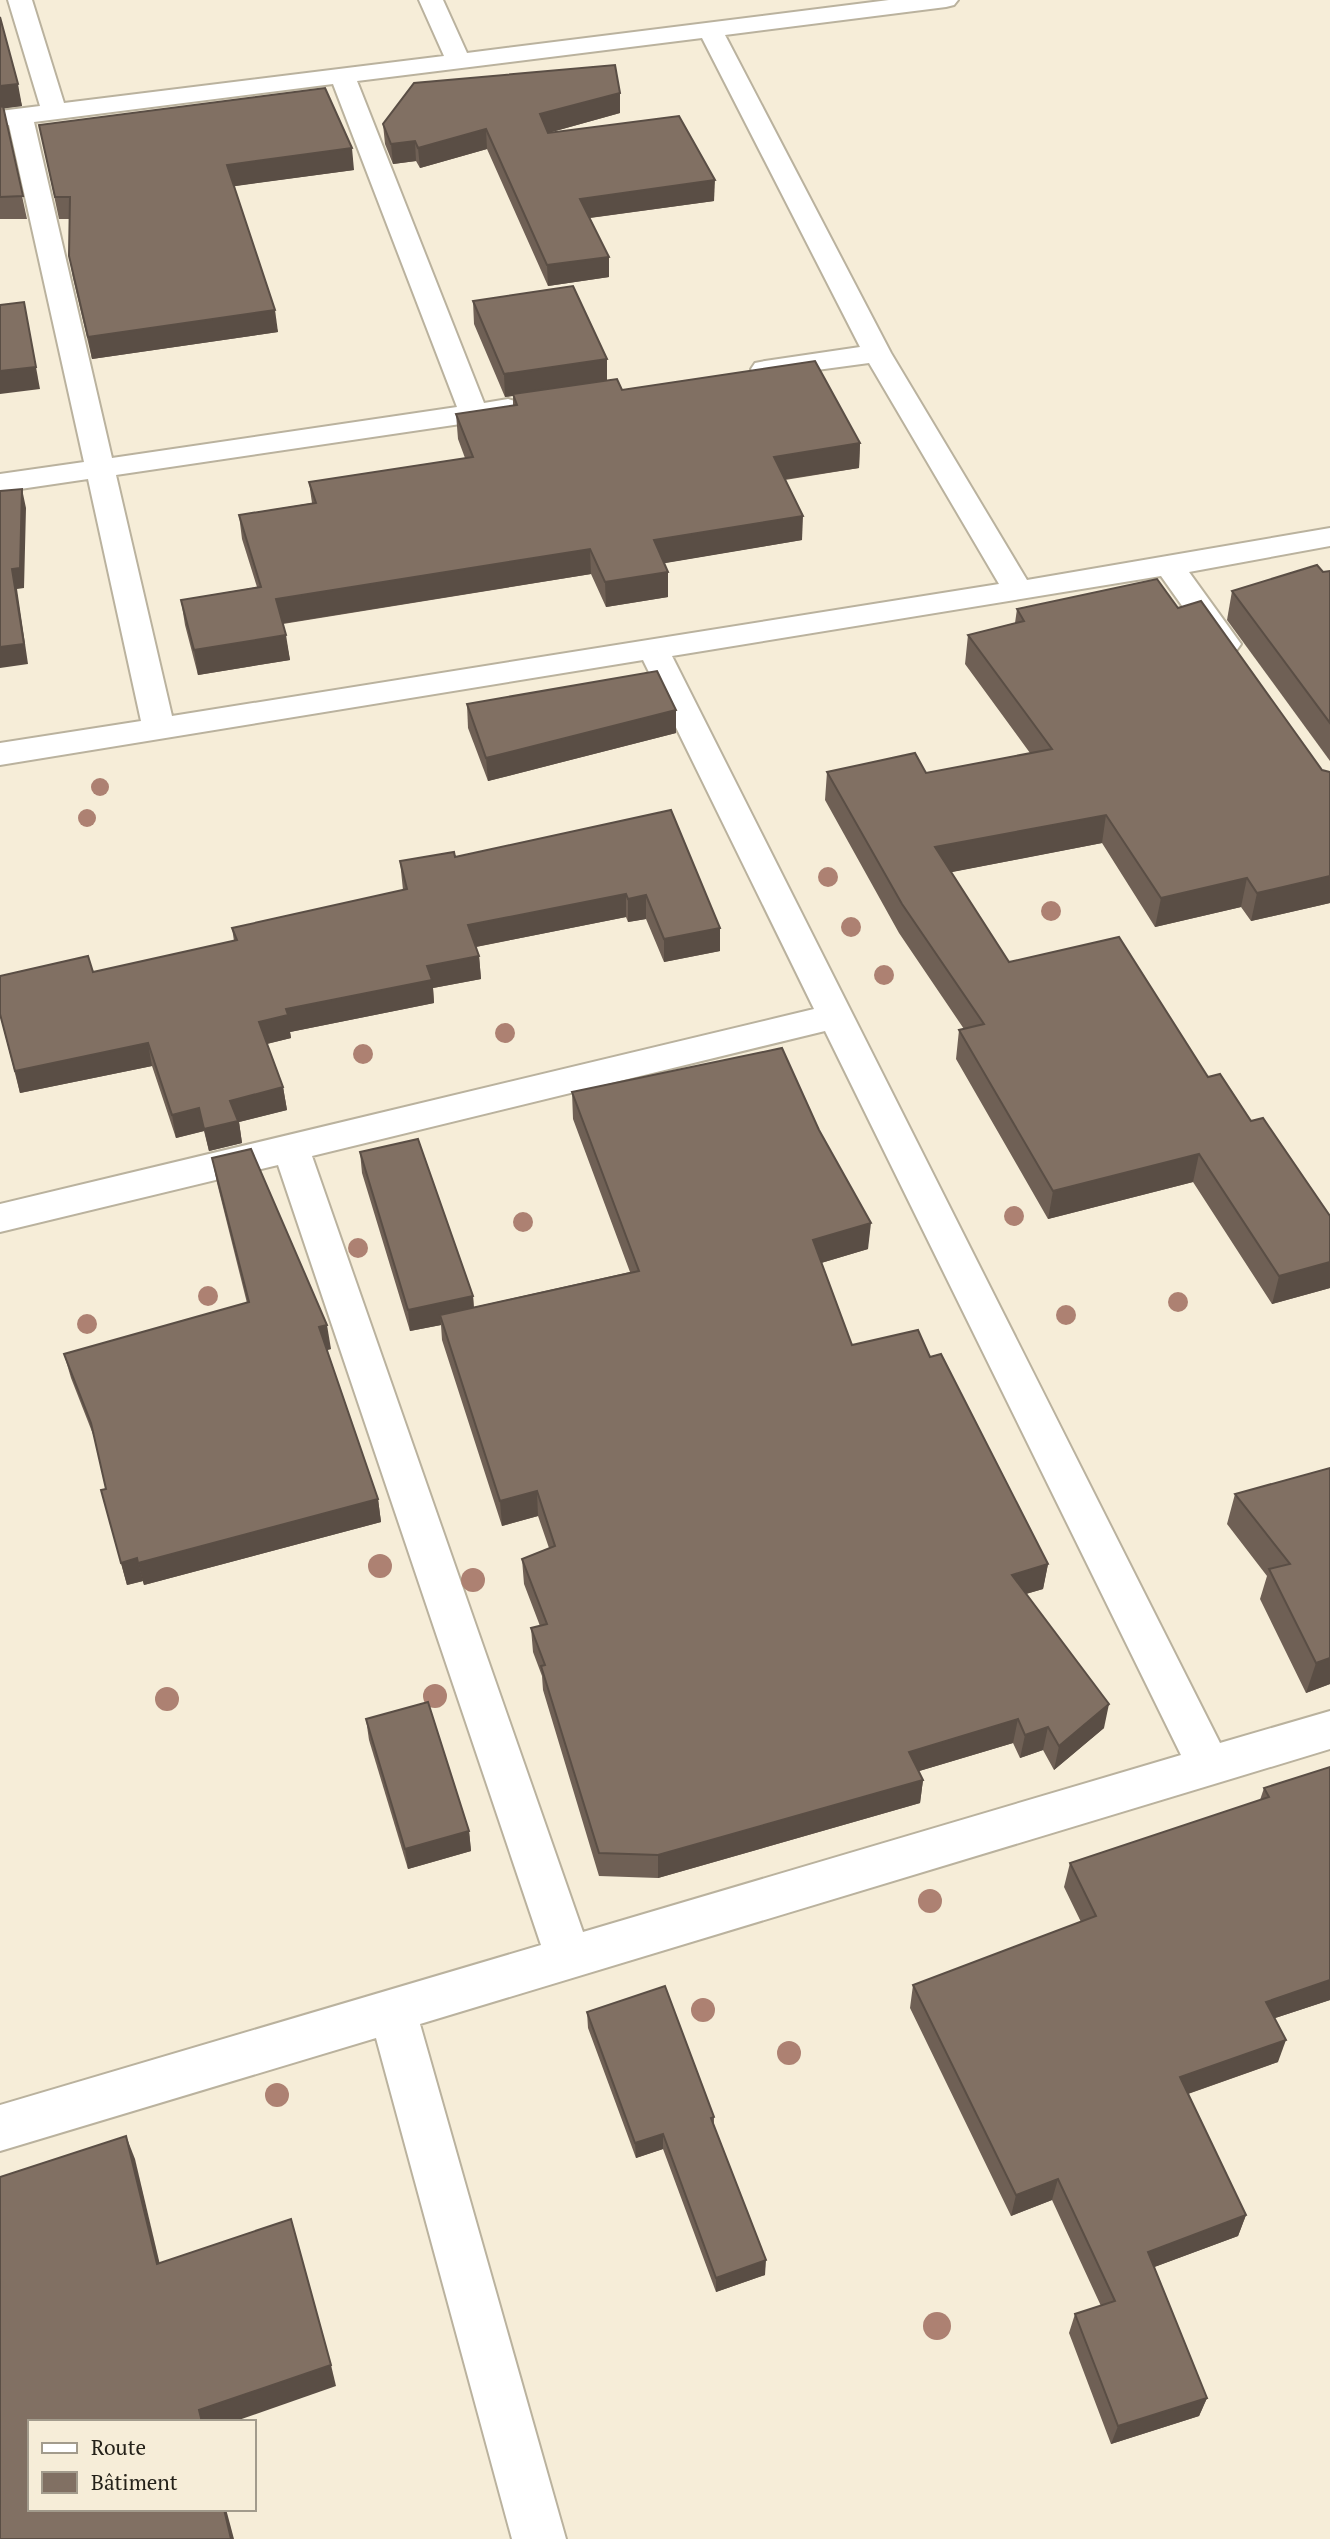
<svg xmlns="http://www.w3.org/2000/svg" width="1330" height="2539" font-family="'PT Serif',serif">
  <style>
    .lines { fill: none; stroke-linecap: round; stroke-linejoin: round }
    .street-casing { stroke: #bab29e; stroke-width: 4 }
    .street { fill: #fff; fill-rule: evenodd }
    .tree { fill: #ad8172 }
    .wall { fill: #6f6055 }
    .shaded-wall { fill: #5a4e45 }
    .building { fill: #817063; stroke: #5a4e45; stroke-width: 2 }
  </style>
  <rect width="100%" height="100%" fill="#f6edd8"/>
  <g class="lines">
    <defs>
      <path id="street" d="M8 0H32L64 103 444 56 419 0H443L467 53 889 0H958L954 5 946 7 725 35 891 353 1027 580 1330 528V546L1189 572 1241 644 1236 651 1225 654 1214 651 1161 576 672 656 1220 1743 1330 1711V1749L420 2024 566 2539H512L376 2038 0 2151V2105L541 1945 278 1165 0 1232V1204L814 1009 643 660 0 765V743L141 721 88 479 0 492V474L84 462 9 125 0 127V111L40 106ZM702 38 860 347 765 361 755 363 751 369 755 375 765 377 869 363 999 584 172 716 116 475 508 417 518 414 522 408 518 402 508 399 484 403 357 81ZM333 84 457 407 112 458 34 122ZM825 1031 1181 1755 583 1932 312 1156Z"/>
    </defs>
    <!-- street casing -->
    <use href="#street" class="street-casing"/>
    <!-- street -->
    <use href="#street" class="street"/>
  </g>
  <!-- trees -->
  <g class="tree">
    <circle cx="100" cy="787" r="9"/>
    <circle cx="87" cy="818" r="9"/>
    <circle cx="828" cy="877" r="10"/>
    <circle cx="1051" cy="911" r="10"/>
    <circle cx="851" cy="927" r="10"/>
    <circle cx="884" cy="975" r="10"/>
    <circle cx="505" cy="1033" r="10"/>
    <circle cx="363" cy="1054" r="10"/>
    <circle cx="1014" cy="1216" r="10"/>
    <circle cx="523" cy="1222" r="10"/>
    <circle cx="358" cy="1248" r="10"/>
    <circle cx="208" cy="1296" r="10"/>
    <circle cx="1178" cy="1302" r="10"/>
    <circle cx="1066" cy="1315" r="10"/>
    <circle cx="87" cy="1324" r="10"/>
    <circle cx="380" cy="1566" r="12"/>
    <circle cx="473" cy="1580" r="12"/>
    <circle cx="435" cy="1696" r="12"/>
    <circle cx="167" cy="1699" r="12"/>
    <circle cx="930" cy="1901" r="12"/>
    <circle cx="703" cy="2010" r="12"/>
    <circle cx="789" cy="2053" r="12"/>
    <circle cx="277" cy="2095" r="12"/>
    <circle cx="937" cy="2326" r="14"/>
  </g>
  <!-- wall -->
  <g class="wall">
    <path d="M0 17 22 106 3 108 27 219H0Z"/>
    <path d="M620 113 548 133 714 201 590 218 609 277 548 286 487 149 420 168 416 161 393 164 385 144 383 124Z"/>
    <path d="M39 125 354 170 234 186 278 332 92 359 73 278 69 256V219H59Z"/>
    <path d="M473 301 607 359V380L622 390 860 443 859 468 785 480 802 540 664 563 668 597 606 607 591 574 283 624 290 660 198 675 185 625 181 600 257 587 242 539 239 515 312 503 309 482 465 458 458 439 456 414 513 406V396L505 397 474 324Z"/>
    <path d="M1330 571V761L1227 620 1232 591Z"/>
    <path d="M1178 608 1322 770 1330 772V903L1251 921 1241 907 1155 927 1102 843 951 872 1009 962 1208 1077 1251 1121 1330 1216V1288L1272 1304 1193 1182 1048 1219 956 1059 959 1030 964 1029 899 933 825 800 827 772 926 773 1030 753 965 664 968 635 1015 623 1017 609Z"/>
    <path d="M467 704 676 733 488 781 468 728Z"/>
    <path d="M671 810 720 951 664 962 646 919 628 922 626 917 476 947 479 956 481 979 433 988 434 1003 290 1032 291 1038 267 1044 283 1087 287 1110 239 1122 242 1143 209 1151 204 1131 176 1138 152 1066 20 1093 0 1015 93 972 234 941 232 928 403 890 400 861 455 857Z"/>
    <path d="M572 1092 868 1249 821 1263 852 1345 930 1357 1048 1564 1043 1589 1026 1594 1104 1728 1054 1770 1043 1750 1020 1758 1013 1743 919 1771 923 1780 920 1803 658 1878 599 1876 543 1690 542 1676 533 1652 531 1628 540 1626 524 1584 522 1559 549 1548 538 1516 502 1526 442 1340 441 1325 410 1331 362 1173 360 1152 473 1296 474 1307 630 1272 573 1119Z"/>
    <path d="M212 1158 331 1349 327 1350 378 1499 381 1522 144 1585 143 1581 127 1585 101 1490 106 1489 96 1442 71 1378 64 1354 247 1303 217 1183Z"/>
    <path d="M1330 1468V1684L1306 1693 1260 1599 1267 1576 1227 1524 1235 1494Z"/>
    <path d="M366 1719 469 1831 471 1851 408 1869 369 1740Z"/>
    <path d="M1330 1767V2000L1275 2018 1278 2062 1188 2094 1246 2215 1238 2236 1154 2267 1207 2398 1199 2416 1111 2444 1069 2333 1075 2314 1101 2306 1052 2200 1011 2216 910 2008 913 1985 1081 1922 1064 1887 1070 1863 1260 1800 1264 1788Z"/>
    <path d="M587 2012 714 2117V2125L765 2275 716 2292 663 2149 636 2158 588 2028Z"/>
  </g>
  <!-- shaded-wall -->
  <g class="shaded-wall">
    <path d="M18 84 22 106 0 109V86Z"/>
    <path d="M620 93V113L541 135 540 114Z"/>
    <path d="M486 129 487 149 420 168 418 148Z"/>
    <path d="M415 141 416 161 393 164 391 144Z"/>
    <path d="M352 148 354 170 229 187 227 165Z"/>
    <path d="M715 180 714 201 581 219 580 199Z"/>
    <path d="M609 257V277L548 286 547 265Z"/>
    <path d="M275 310 278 332 92 359 88 337Z"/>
    <path d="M28 324 40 389 0 394V371Z"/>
    <path d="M607 359V382L505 397 504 374Z"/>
    <path d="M860 443 859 468 773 481 774 457Z"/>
    <path d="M22 489 26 508 24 588 17 589 28 664 0 668V647L12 569Z"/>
    <path d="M803 516 802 540 654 565V540Z"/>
    <path d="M590 549 591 574 279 624 276 599Z"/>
    <path d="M668 572V597L606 607 605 582Z"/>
    <path d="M286 635 290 660 198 675 194 650Z"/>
    <path d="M676 710V733L488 781 486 758Z"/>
    <path d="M1106 815 1102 843 932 876 935 847Z"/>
    <path d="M1330 868V903L1251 921 1257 893Z"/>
    <path d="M1247 878 1241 907 1155 927 1161 898Z"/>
    <path d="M626 894V917L470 948 468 925Z"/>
    <path d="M646 895V919L628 922V899Z"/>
    <path d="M720 928V951L664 962V939Z"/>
    <path d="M479 956 481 979 433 988 434 1003 290 1032 291 1038 262 1045 259 1022 286 1009 427 966Z"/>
    <path d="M148 1043 152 1066 20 1093 15 1071Z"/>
    <path d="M283 1087 287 1110 239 1122 242 1143 209 1151 204 1129 230 1101Z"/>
    <path d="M199 1108 204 1131 176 1138 172 1115Z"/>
    <path d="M1199 1154 1193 1182 1048 1219 1053 1191Z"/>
    <path d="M871 1223 868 1249 811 1266 813 1240Z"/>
    <path d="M1330 1262V1288L1272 1304 1279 1276Z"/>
    <path d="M473 1296 474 1317 440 1315 441 1325 410 1331 408 1310Z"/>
    <path d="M327 1325 331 1349 323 1351 319 1327Z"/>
    <path d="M537 1491 538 1516 502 1526 500 1501Z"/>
    <path d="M378 1499 381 1522 144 1585 138 1563Z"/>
    <path d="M137 1558 143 1581 127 1585 121 1563Z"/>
    <path d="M1048 1564 1043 1589 1008 1599 1012 1575Z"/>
    <path d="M1330 1658V1684L1306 1693 1316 1663Z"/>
    <path d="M1109 1704 1104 1728 1054 1770 1059 1746Z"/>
    <path d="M1018 1719 1013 1743 906 1775 909 1752Z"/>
    <path d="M1048 1727 1043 1750 1020 1758 1025 1735Z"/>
    <path d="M923 1780 920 1803 658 1878V1855Z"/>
    <path d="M469 1831 471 1851 408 1869 405 1849Z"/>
    <path d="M1330 1980V2000L1257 2024 1266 2002Z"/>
    <path d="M1286 2040 1278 2062 1173 2099 1180 2077Z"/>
    <path d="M663 2134V2149L636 2158 635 2143Z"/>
    <path d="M126 2136 135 2159 165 2286 157 2264Z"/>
    <path d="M1058 2179 1052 2200 1011 2216 1016 2195Z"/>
    <path d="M1246 2215 1238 2236 1141 2272 1148 2252Z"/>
    <path d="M766 2260 765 2275 716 2292V2278Z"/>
    <path d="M331 2365 336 2386 233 2422H202L199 2410Z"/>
    <path d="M1207 2398 1199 2416 1111 2444 1118 2426Z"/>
    <path d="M224 2509H226L234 2539H231Z"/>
  </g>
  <!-- building -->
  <g class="building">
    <path d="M0 17 18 84 0 86Z"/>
    <path d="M615 65 620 93 540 114 548 133 679 116 715 180 580 199 609 257 547 265 486 129 418 148 415 141 391 144 383 124 414 83Z"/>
    <path d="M325 88 352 148 227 165 275 310 88 337 69 256 70 197H55L39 125Z"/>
    <path d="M3 106 23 196 0 197V107Z"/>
    <path d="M573 286 607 359 504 374 473 301Z"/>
    <path d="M24 302 36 367 0 371V305Z"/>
    <path d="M815 361 860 443 774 457 803 516 654 540 668 572 605 582 590 549 276 599 286 635 194 650 181 600 261 587 239 515 316 503 309 482 473 457 456 414 517 405 513 394 617 379 622 390Z"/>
    <path d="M22 489 20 568 12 569 24 644 0 647V491Z"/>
    <path d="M1317 565 1323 572 1330 571V723L1232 591Z"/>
    <path d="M1157 579 1178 608 1201 601 1322 770 1330 772V876L1257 893 1247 878 1161 898 1106 815 935 847 1009 962 1119 937 1208 1077 1220 1074 1251 1121 1263 1118 1330 1216V1262L1279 1276 1199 1154 1053 1191 959 1030 984 1024 902 904 827 772 915 753 926 773 1052 749 968 635 1024 621 1017 609Z"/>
    <path d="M657 671 676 710 486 758 467 704Z"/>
    <path d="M671 810 720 928 664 939 646 895 628 899 626 894 468 925 479 956 427 966 432 980 286 1009 288 1015 259 1022 283 1087 230 1101 238 1121 204 1129 199 1108 172 1115 148 1043 15 1071 0 1014V976L88 956 93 972 237 940 232 928 407 889 400 861 454 852 455 857Z"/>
    <path d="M782 1048 819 1130 871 1223 813 1240 852 1345 918 1330 930 1357 941 1354 1048 1564 1012 1575 1109 1704 1059 1746 1048 1727 1025 1735 1018 1719 909 1752 923 1780 658 1855 599 1853 541 1666 545 1665 531 1628 547 1624 522 1559 555 1546 537 1491 500 1501 440 1315 639 1271 572 1092Z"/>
    <path d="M418 1139 473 1296 408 1310 360 1152Z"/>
    <path d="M251 1149 327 1325 319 1327 378 1499 138 1563 137 1558 121 1563 101 1490 106 1489 91 1423 64 1354 249 1302 212 1158Z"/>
    <path d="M1330 1468V1658L1316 1663 1269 1569 1290 1564 1235 1494Z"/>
    <path d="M428 1702 469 1831 405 1849 366 1719Z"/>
    <path d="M1330 1767V1980L1266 2002 1286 2040 1180 2077 1246 2215 1148 2252 1207 2398 1118 2426 1075 2314 1115 2301 1058 2179 1016 2195 913 1985 1096 1916 1070 1863 1269 1797 1264 1788Z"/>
    <path d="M665 1986 714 2117 711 2118 766 2260 716 2278 663 2134 635 2143 587 2012Z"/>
    <path d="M126 2136 157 2264 291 2219 331 2365 199 2410 202 2422H30V2509H224L231 2539H0V2177Z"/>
  </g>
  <!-- legend -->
  <rect x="28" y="2420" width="228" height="91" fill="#f6edd8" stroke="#a29b8c" stroke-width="2"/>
  <rect x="42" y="2443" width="35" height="10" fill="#ffffff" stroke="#a29b8c" stroke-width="2"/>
  <text x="91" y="2455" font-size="21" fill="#242119">Route</text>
  <rect x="42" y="2472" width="35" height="21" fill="#817063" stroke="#a29b8c" stroke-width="2"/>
  <text x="91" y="2490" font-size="21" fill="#242119">Bâtiment</text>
</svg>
